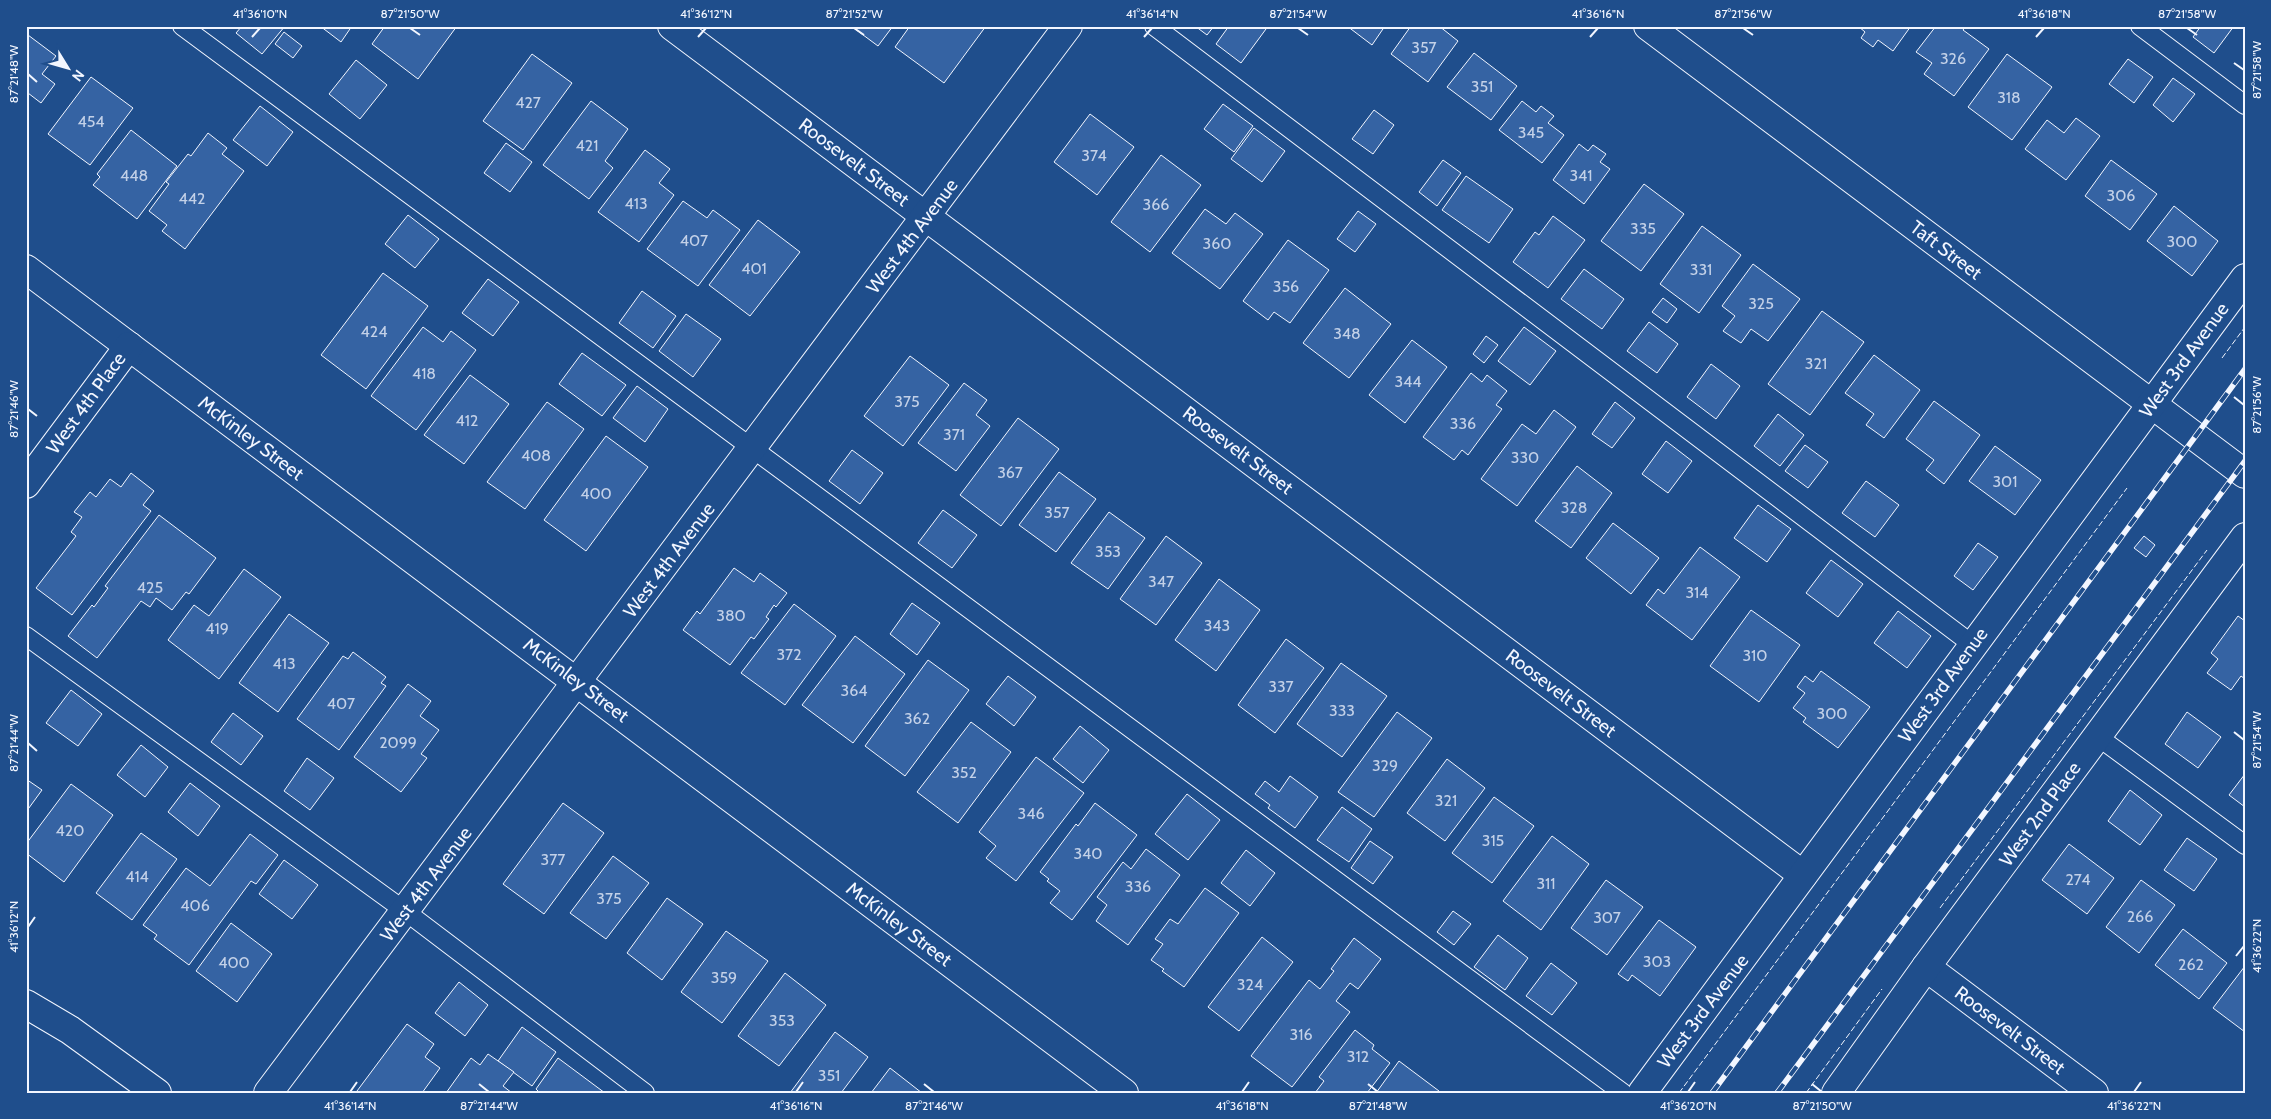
<svg xmlns="http://www.w3.org/2000/svg" width="2271" height="1119" font-family="Cabin,sans-serif">
  <style>
    .building { fill: #3563a3; stroke: #f2f6ff }
    .lines { fill: none; stroke-linecap: round; stroke-linejoin: round }
    .service-casing { stroke: #f2f6ff; stroke-width: 20 }
    .minor-casing { stroke: #f2f6ff; stroke-width: 30 }
    .primary-casing { stroke: #f2f6ff; stroke-width: 30 }
    .service { stroke: #1f4e8c; stroke-width: 18 }
    .minor { stroke: #1f4e8c; stroke-width: 28 }
    .primary { stroke: #1f4e8c; stroke-width: 28 }
    .rail-casing { stroke: #f2f6ff; stroke-width: 5.5 }
    .rail { stroke: #1f4e8c; stroke-width: 4; stroke-dasharray: 11; stroke-linecap: butt }
    .fence { stroke: #f2f6ff; stroke-width: 1; stroke-dasharray: 6 2.5; stroke-linecap: butt }
    .ticks { fill: none; stroke: #f2f6ff; stroke-width: 2 }
    .labels { text-anchor: middle; dominant-baseline: central; stroke-width: 4; stroke-linejoin: round; paint-order: stroke }
    .number-label { font-size: 16px; fill: #c3d1e8 }
    .street-label { font-size: 19px; fill: #f2f6ff; stroke: #1f4e8c }
    .neatline { fill: none; stroke: #f2f6ff; stroke-width: 2 }
    .ticks-label { font-size: 12px; text-anchor: middle; fill: #f2f6ff }
  </style>
  <rect width="100%" height="100%" fill="#1f4e8c"/>
  <!-- building -->
  <g class="building">
    <path d="M242 26H285L262 54 236 33Z"/>
    <path d="M320 26H352L341 42Z"/>
    <path d="M385 26H457L418 79 372 44Z"/>
    <path d="M851 26H893L878 46Z"/>
    <path d="M910 26 955 27 986 26 944 83 895 47Z"/>
    <path d="M1195 26H1214L1207 35Z"/>
    <path d="M1229 26H1262L1266 29 1241 63 1216 44Z"/>
    <path d="M1347 26H1385L1372 45Z"/>
    <path d="M1411 26H1439L1458 41 1428 82 1391 54Z"/>
    <path d="M1858 26H1911L1893 51 1878 40 1873 47 1861 38 1865 32Z"/>
    <path d="M1936 26H1966L1963 30 1989 49 1954 96 1924 74 1932 63 1916 52Z"/>
    <path d="M2201 26H2234L2214 53 2193 37Z"/>
    <path d="M284 32 302 46 293 58 275 44Z"/>
    <path d="M28 35 56 56 42 74 55 84 41 103 28 93 26 96Z"/>
    <path d="M1474 53 1517 86 1491 120 1447 87Z"/>
    <path d="M532 54 572 83 523 150 483 121Z"/>
    <path d="M2007 54 2052 87 2012 140 1968 107Z"/>
    <path d="M2128 59 2153 77 2134 103 2109 84Z"/>
    <path d="M356 60 387 85 360 119 329 94Z"/>
    <path d="M91 77 133 108 90 165 48 134Z"/>
    <path d="M2173 78 2195 94 2173 122 2153 105Z"/>
    <path d="M591 101 628 129 605 161 613 168 589 199 543 165Z"/>
    <path d="M1522 101 1536 112 1541 106 1554 116 1548 123 1564 135 1542 163 1499 130Z"/>
    <path d="M1223 104 1253 126 1234 152 1204 129Z"/>
    <path d="M260 106 293 132 267 166 233 140Z"/>
    <path d="M1374 110 1394 125 1373 154 1352 139Z"/>
    <path d="M1090 114 1134 147 1097 195 1054 162Z"/>
    <path d="M2076 118 2100 136 2066 180 2025 149 2047 120 2064 133Z"/>
    <path d="M1254 128 1285 151 1262 182 1231 159Z"/>
    <path d="M131 130 177 166 137 219 93 185 100 177 97 174Z"/>
    <path d="M208 133 227 148 222 154 244 171 185 249 162 231 167 225 149 211 169 184 166 182 188 154 191 156Z"/>
    <path d="M506 143 532 162 510 192 484 173Z"/>
    <path d="M1579 144 1588 151 1593 145 1606 154 1600 162 1610 169 1584 204 1553 180Z"/>
    <path d="M645 150 670 169 659 183 674 195 639 242 598 212Z"/>
    <path d="M1161 155 1201 185 1150 252 1111 222Z"/>
    <path d="M1443 160 1461 173 1437 206 1419 192Z"/>
    <path d="M2111 160 2157 194 2130 230 2085 196Z"/>
    <path d="M1466 176 1513 209 1489 243 1442 210Z"/>
    <path d="M1644 184 1684 214 1641 271 1601 241Z"/>
    <path d="M683 201 707 218 713 210 740 230 698 286 647 249Z"/>
    <path d="M2174 206 2218 241 2192 276 2147 241Z"/>
    <path d="M1205 209 1226 224 1235 213 1263 234 1220 289 1172 253Z"/>
    <path d="M1358 211 1376 224 1355 252 1337 239Z"/>
    <path d="M408 215 439 239 415 268 385 244Z"/>
    <path d="M1553 216 1585 240 1548 288 1513 262 1535 232 1539 235Z"/>
    <path d="M758 220 800 252 750 316 709 285Z"/>
    <path d="M1702 226 1741 255 1699 313 1660 284Z"/>
    <path d="M1288 240 1329 270 1290 323 1274 312 1268 320 1243 301Z"/>
    <path d="M1753 264 1800 299 1768 341 1751 329 1741 343 1723 331 1735 316 1722 306Z"/>
    <path d="M1584 269 1624 299 1602 329 1561 299Z"/>
    <path d="M383 273 428 306 366 389 321 355Z"/>
    <path d="M488 279 519 302 493 336 462 313Z"/>
    <path d="M1345 288 1391 324 1349 378 1303 343Z"/>
    <path d="M642 291 676 316 653 348 619 323Z"/>
    <path d="M1663 298 1677 309 1667 323 1652 312Z"/>
    <path d="M1822 311 1864 342 1810 415 1768 384Z"/>
    <path d="M686 314 721 339 693 377 659 351Z"/>
    <path d="M1649 322 1678 344 1657 373 1627 351Z"/>
    <path d="M423 327 443 342 451 331 476 350 416 430 371 396Z"/>
    <path d="M1524 327 1556 351 1530 385 1498 361Z"/>
    <path d="M1486 336 1498 345 1484 363 1473 354Z"/>
    <path d="M1412 340 1447 367 1405 423 1369 395Z"/>
    <path d="M582 353 626 385 602 416 559 384Z"/>
    <path d="M1874 355 1920 390 1884 438 1866 425 1874 414 1845 393Z"/>
    <path d="M910 356 949 385 903 446 864 416Z"/>
    <path d="M1711 364 1740 386 1716 419 1687 397Z"/>
    <path d="M1471 373 1482 382 1487 375 1507 391 1496 405 1502 409 1468 455 1462 450 1454 460 1423 437Z"/>
    <path d="M470 375 509 404 464 464 424 435Z"/>
    <path d="M964 383 987 400 976 415 990 426 956 471 918 443Z"/>
    <path d="M637 386 668 409 645 442 613 418Z"/>
    <path d="M1934 401 1980 435 1944 484 1926 470 1934 460 1906 439Z"/>
    <path d="M547 402 584 429 525 509 487 482Z"/>
    <path d="M1615 402 1635 418 1612 448 1592 434Z"/>
    <path d="M1554 410 1576 427 1517 506 1481 479 1522 424 1536 434Z"/>
    <path d="M1778 414 1804 435 1780 466 1754 446Z"/>
    <path d="M1018 418 1059 449 1001 526 960 495Z"/>
    <path d="M606 436 648 467 586 551 544 520Z"/>
    <path d="M1666 441 1692 461 1668 493 1642 474Z"/>
    <path d="M1805 445 1828 462 1808 488 1785 471Z"/>
    <path d="M1995 446 2041 480 2015 515 1969 481Z"/>
    <path d="M852 450 883 473 860 504 829 481Z"/>
    <path d="M1577 466 1612 493 1571 548 1535 521Z"/>
    <path d="M1059 472 1096 499 1056 552 1019 525Z"/>
    <path d="M131 473 154 491 143 505 151 511 72 615 36 588 76 536 71 532 82 517 74 512 90 492 96 497 110 479 121 487Z"/>
    <path d="M1866 481 1899 505 1875 537 1842 513Z"/>
    <path d="M1758 505 1791 529 1767 562 1734 538Z"/>
    <path d="M943 510 977 535 952 568 918 543Z"/>
    <path d="M1109 512 1145 538 1108 589 1071 563Z"/>
    <path d="M159 515 216 558 189 594 186 592 172 610 156 598 150 607 141 601 97 658 68 636 92 605 94 607 108 588 105 586Z"/>
    <path d="M1613 523 1659 558 1631 594 1586 558Z"/>
    <path d="M1166 536 1202 563 1156 625 1120 599Z"/>
    <path d="M2144 536 2155 545 2146 557 2134 548Z"/>
    <path d="M1978 543 1998 557 1973 590 1954 576Z"/>
    <path d="M1700 547 1740 577 1692 640 1646 605 1658 589 1664 594Z"/>
    <path d="M1831 560 1863 584 1838 617 1806 593Z"/>
    <path d="M734 568 754 582 760 573 787 593 776 607 774 605 766 617 769 619 754 639 751 637 730 665 683 630 697 611 700 614Z"/>
    <path d="M244 569 281 597 219 679 168 640 194 605 209 616Z"/>
    <path d="M1219 579 1260 610 1216 671 1175 640Z"/>
    <path d="M912 603 940 623 917 655 890 634Z"/>
    <path d="M794 604 836 636 785 705 741 673Z"/>
    <path d="M1751 610 1800 645 1759 702 1710 666Z"/>
    <path d="M1898 611 1931 636 1907 668 1874 643Z"/>
    <path d="M289 614 329 643 278 712 239 683Z"/>
    <path d="M2238 616 2245 621V679L2241 676 2231 690 2207 673 2218 659 2211 653Z"/>
    <path d="M855 636 905 674 853 743 802 705Z"/>
    <path d="M1286 639 1324 668 1275 733 1238 705Z"/>
    <path d="M353 652 386 677 381 683 386 686 339 750 297 719 343 656 348 659Z"/>
    <path d="M928 660 969 690 905 776 865 746Z"/>
    <path d="M1341 663 1387 696 1342 757 1297 724Z"/>
    <path d="M1821 671 1870 707 1838 748 1803 722 1806 718 1793 708 1805 693 1797 687 1805 676 1813 682Z"/>
    <path d="M1008 676 1036 697 1014 726 986 704Z"/>
    <path d="M408 684 431 701 420 716 439 730 421 754 427 758 401 792 354 757Z"/>
    <path d="M71 690 102 714 78 746 46 723Z"/>
    <path d="M1397 712 1432 738 1374 817 1338 792Z"/>
    <path d="M2187 712 2221 737 2198 768 2165 744Z"/>
    <path d="M233 713 263 736 241 765 211 742Z"/>
    <path d="M971 722 1011 752 958 823 917 792Z"/>
    <path d="M1080 726 1109 750 1083 783 1053 759Z"/>
    <path d="M141 745 168 767 145 797 117 775Z"/>
    <path d="M1036 757 1084 793 1016 881 986 858 996 846 979 832Z"/>
    <path d="M307 758 334 778 310 810 284 791Z"/>
    <path d="M1447 759 1485 788 1445 841 1407 813Z"/>
    <path d="M2245 774V807L2229 795Z"/>
    <path d="M1290 776 1318 797 1295 828 1268 808 1270 805 1255 794 1265 781 1279 792Z"/>
    <path d="M26 779 42 790 26 812Z"/>
    <path d="M190 783 220 806 198 836 168 812Z"/>
    <path d="M71 784 113 815 64 882 26 853V844Z"/>
    <path d="M2130 790 2162 815 2140 845 2108 821Z"/>
    <path d="M1187 794 1220 820 1188 860 1155 834Z"/>
    <path d="M1494 797 1534 826 1492 883 1452 853Z"/>
    <path d="M563 803 604 833 544 914 503 884Z"/>
    <path d="M1095 803 1137 835 1072 920 1050 903 1060 891 1047 881 1049 879 1040 872 1076 824 1078 826Z"/>
    <path d="M1342 807 1372 829 1349 862 1317 840Z"/>
    <path d="M141 833 177 859 132 920 96 893Z"/>
    <path d="M250 834 278 855 256 884 251 881 189 965 154 939 157 935 143 925 186 868 210 886Z"/>
    <path d="M1552 836 1589 864 1541 930 1503 901Z"/>
    <path d="M2187 838 2217 859 2194 891 2164 870Z"/>
    <path d="M1370 841 1393 857 1373 884 1351 868Z"/>
    <path d="M2069 844 2114 878 2087 914 2042 880Z"/>
    <path d="M1146 849 1180 875 1128 945 1096 921 1107 905 1097 897 1123 862 1131 869Z"/>
    <path d="M1246 850 1275 873 1250 906 1221 883Z"/>
    <path d="M613 856 649 883 606 939 570 913Z"/>
    <path d="M284 860 318 885 292 919 259 894Z"/>
    <path d="M1606 880 1643 907 1607 955 1571 928Z"/>
    <path d="M2141 880 2175 905 2139 953 2106 927Z"/>
    <path d="M1205 888 1239 913 1184 987 1162 971 1164 969 1151 960 1163 944 1155 939 1170 919 1178 924Z"/>
    <path d="M667 898 703 924 662 980 627 953Z"/>
    <path d="M1453 911 1471 924 1454 945 1437 932Z"/>
    <path d="M1659 920 1696 947 1660 996 1632 975 1628 981 1618 974Z"/>
    <path d="M231 923 272 954 237 1002 196 971Z"/>
    <path d="M2183 929 2227 963 2199 999 2155 965Z"/>
    <path d="M726 931 768 961 722 1023 681 992Z"/>
    <path d="M1498 935 1528 958 1505 990 1474 967Z"/>
    <path d="M1262 937 1293 962 1239 1031 1208 1007Z"/>
    <path d="M1354 938 1381 959 1358 989 1350 983 1336 1001 1350 1012 1292 1087 1251 1056 1309 980 1320 989 1334 971 1331 969Z"/>
    <path d="M1551 963 1577 983 1552 1015 1526 996Z"/>
    <path d="M2245 966V1032L2213 1008Z"/>
    <path d="M785 973 826 1005 779 1066 738 1036Z"/>
    <path d="M459 982 488 1005 465 1036 435 1013Z"/>
    <path d="M407 1024 434 1044 425 1057 440 1068 422 1093H359L357 1091Z"/>
    <path d="M522 1027 556 1052 532 1086 498 1061Z"/>
    <path d="M1355 1030 1374 1045 1372 1049 1390 1063 1367 1093H1315L1324 1081 1319 1077Z"/>
    <path d="M835 1032 868 1057 841 1093H790Z"/>
    <path d="M488 1054 514 1072 503 1086 512 1093H446L471 1058 480 1065Z"/>
    <path d="M558 1058 605 1093H540L536 1089Z"/>
    <path d="M1399 1061 1439 1091 1437 1093H1376Z"/>
    <path d="M890 1068 922 1093H871Z"/>
  </g>
  <g class="lines">
    <defs>
      <g id="service">
        <path d="M182 26 1623 1093"/>
        <path d="M1154 26 1973 645"/>
        <path d="M2140 26 2245 105"/>
        <path d="M26 636 405 911 645 1093"/>
        <path d="M2097 736 2245 845"/>
      </g>
      <g id="minor">
        <path d="M672 26 1803 875"/>
        <path d="M1648 26 2245 474"/>
        <path d="M26 269 1124 1093"/>
        <path d="M26 484 129 346"/>
        <path d="M1926 967 2094 1093"/>
        <path d="M26 1004 70 1030 157 1093"/>
        <path d="M1642 1093 2245 278"/>
        <path d="M1836 1093 1926 967 2245 537"/>
      </g>
      <path id="primary" d="M268 1093 1068 26"/>
    </defs>
    <!-- service casing -->
    <use href="#service" class="service-casing"/>
    <!-- minor casing -->
    <use href="#minor" class="minor-casing"/>
    <!-- primary casing -->
    <use href="#primary" class="primary-casing"/>
    <!-- service -->
    <use href="#service" class="service"/>
    <!-- minor -->
    <use href="#minor" class="minor"/>
    <!-- primary -->
    <use href="#primary" class="primary"/>
    <defs>
      <g id="rail">
        <path d="M1712 1093 2245 369"/>
        <path d="M1777 1093 2245 461"/>
      </g>
    </defs>
    <!-- rail casing -->
    <use href="#rail" class="rail-casing"/>
    <!-- rail -->
    <use href="#rail" class="rail"/>
    <!-- fence -->
    <g class="fence">
      <path d="M2222 358 2245 327"/>
      <path d="M1940 908 2207 550"/>
      <path d="M1679 1093 2127 488"/>
      <path d="M1806 1093 1882 989"/>
    </g>
  </g>
  <!-- ticks -->
  <path class="ticks" d="M410 28 420 35M854 28 864 35M1298 28 1308 35M1743 28 1753 35M2187 28 2197 35M252 37 260 28M698 37 706 28M1144 37 1152 28M1590 37 1598 28M2036 37 2044 28M2234 63 2244 70M28 74 37 82M2234 397 2244 405M28 409 37 416M2234 732 2244 740M28 743 37 751M28 927 35 917M2236 956 2244 946M479 1084 489 1092M924 1084 934 1092M1368 1084 1378 1092M1812 1084 1822 1092M350 1092 357 1082M796 1092 803 1082M1242 1092 1249 1082M1688 1092 1695 1082M2134 1092 2141 1082"/>
  <g class="labels">
    <!-- number labels -->
    <g class="number-label">
      <text x="1424" y="47">357</text>
      <text x="1953" y="58">326</text>
      <text x="1482" y="86">351</text>
      <text x="2009" y="97">318</text>
      <text x="528" y="102">427</text>
      <text x="91" y="121">454</text>
      <text x="1531" y="132">345</text>
      <text x="587" y="145">421</text>
      <text x="1094" y="155">374</text>
      <text x="134" y="175">448</text>
      <text x="1581" y="175">341</text>
      <text x="2121" y="195">306</text>
      <text x="192" y="198">442</text>
      <text x="636" y="203">413</text>
      <text x="1156" y="204">366</text>
      <text x="1643" y="228">335</text>
      <text x="694" y="240">407</text>
      <text x="2182" y="241">300</text>
      <text x="1217" y="243">360</text>
      <text x="754" y="268">401</text>
      <text x="1701" y="269">331</text>
      <text x="1286" y="286">356</text>
      <text x="1761" y="303">325</text>
      <text x="374" y="331">424</text>
      <text x="1347" y="333">348</text>
      <text x="1816" y="363">321</text>
      <text x="424" y="373">418</text>
      <text x="1408" y="381">344</text>
      <text x="907" y="401">375</text>
      <text x="467" y="420">412</text>
      <text x="1463" y="423">336</text>
      <text x="954" y="434">371</text>
      <text x="536" y="455">408</text>
      <text x="1525" y="457">330</text>
      <text x="1010" y="472">367</text>
      <text x="2005" y="481">301</text>
      <text x="596" y="493">400</text>
      <text x="1574" y="507">328</text>
      <text x="1057" y="512">357</text>
      <text x="1108" y="551">353</text>
      <text x="1161" y="581">347</text>
      <text x="150" y="587">425</text>
      <text x="1697" y="592">314</text>
      <text x="731" y="615">380</text>
      <text x="1217" y="625">343</text>
      <text x="217" y="628">419</text>
      <text x="789" y="654">372</text>
      <text x="1755" y="655">310</text>
      <text x="284" y="663">413</text>
      <text x="1281" y="686">337</text>
      <text x="854" y="690">364</text>
      <text x="341" y="703">407</text>
      <text x="1342" y="710">333</text>
      <text x="1832" y="713">300</text>
      <text x="917" y="718">362</text>
      <text x="398" y="742">2099</text>
      <text x="1385" y="765">329</text>
      <text x="964" y="772">352</text>
      <text x="1446" y="800">321</text>
      <text x="1031" y="813">346</text>
      <text x="70" y="830">420</text>
      <text x="1493" y="840">315</text>
      <text x="1088" y="853">340</text>
      <text x="553" y="859">377</text>
      <text x="137" y="876">414</text>
      <text x="2078" y="879">274</text>
      <text x="1546" y="883">311</text>
      <text x="1138" y="886">336</text>
      <text x="609" y="898">375</text>
      <text x="195" y="905">406</text>
      <text x="2140" y="916">266</text>
      <text x="1607" y="917">307</text>
      <text x="1657" y="961">303</text>
      <text x="234" y="962">400</text>
      <text x="2191" y="964">262</text>
      <text x="724" y="977">359</text>
      <text x="1250" y="984">324</text>
      <text x="782" y="1020">353</text>
      <text x="1301" y="1034">316</text>
      <text x="1358" y="1056">312</text>
      <text x="829" y="1075">351</text>
    </g>
    <!-- street labels -->
    <g class="street-label">
      <text transform="translate(854 162) rotate(37)">Roosevelt Street</text>
      <text transform="translate(912 236) rotate(-53)">West 4th Avenue</text>
      <text transform="translate(1946 250) rotate(37)">Taft Street</text>
      <text transform="translate(2184 360) rotate(-54)">West 3rd Avenue</text>
      <text transform="translate(86 403) rotate(-54)">West 4th Place</text>
      <text transform="translate(251 438) rotate(37)">McKinley Street</text>
      <text transform="translate(1238 450) rotate(37)">Roosevelt Street</text>
      <text transform="translate(669 560) rotate(-53)">West 4th Avenue</text>
      <text transform="translate(576 680) rotate(37)">McKinley Street</text>
      <text transform="translate(1943 685) rotate(-54)">West 3rd Avenue</text>
      <text transform="translate(1561 693) rotate(37)">Roosevelt Street</text>
      <text transform="translate(2040 814) rotate(-54)">West 2nd Place</text>
      <text transform="translate(426 884) rotate(-53)">West 4th Avenue</text>
      <text transform="translate(899 924) rotate(37)">McKinley Street</text>
      <text transform="translate(1703 1011) rotate(-53)">West 3rd Avenue</text>
      <text transform="translate(2010 1030) rotate(37)">Roosevelt Street</text>
    </g>
  </g>
  <!-- border -->
  <rect width="2271" height="1119" fill="none" stroke="#1f4e8c" stroke-width="55"/>
  <!-- north arrow -->
  <g transform="translate(68 68) rotate(127)" stroke="#1f4e8c" stroke-width="4" paint-order="stroke">
  <path d="M0-4L9 19L0 12L-9 19Z" fill="#f2f6ff"/>
  <text y="-8" font-size="14" font-weight="bold" text-anchor="middle" fill="#f2f6ff">N</text>
  </g>
  <rect x="28" y="28" width="2216" height="1064" class="neatline"/>
  <g class="ticks-label">
    <text x="260" y="18">41°36'10"N</text>
    <text x="410" y="18">87°21'50"W</text>
    <text x="706" y="18">41°36'12"N</text>
    <text x="854" y="18">87°21'52"W</text>
    <text x="1152" y="18">41°36'14"N</text>
    <text x="1298" y="18">87°21'54"W</text>
    <text x="1598" y="18">41°36'16"N</text>
    <text x="1743" y="18">87°21'56"W</text>
    <text x="2044" y="18">41°36'18"N</text>
    <text x="2187" y="18">87°21'58"W</text>
    <text transform="translate(2257 70) rotate(-90)" y="4">87°21'58"W</text>
    <text transform="translate(14 74) rotate(-90)" y="4">87°21'48"W</text>
    <text transform="translate(2257 405) rotate(-90)" y="4">87°21'56"W</text>
    <text transform="translate(14 409) rotate(-90)" y="4">87°21'46"W</text>
    <text transform="translate(2257 740) rotate(-90)" y="4">87°21'54"W</text>
    <text transform="translate(14 743) rotate(-90)" y="4">87°21'44"W</text>
    <text transform="translate(14 927) rotate(-90)" y="4">41°36'12"N</text>
    <text transform="translate(2257 946) rotate(-90)" y="4">41°36'22"N</text>
    <text x="350" y="1110">41°36'14"N</text>
    <text x="489" y="1110">87°21'44"W</text>
    <text x="796" y="1110">41°36'16"N</text>
    <text x="934" y="1110">87°21'46"W</text>
    <text x="1242" y="1110">41°36'18"N</text>
    <text x="1378" y="1110">87°21'48"W</text>
    <text x="1688" y="1110">41°36'20"N</text>
    <text x="1822" y="1110">87°21'50"W</text>
    <text x="2134" y="1110">41°36'22"N</text>
  </g>
</svg>
